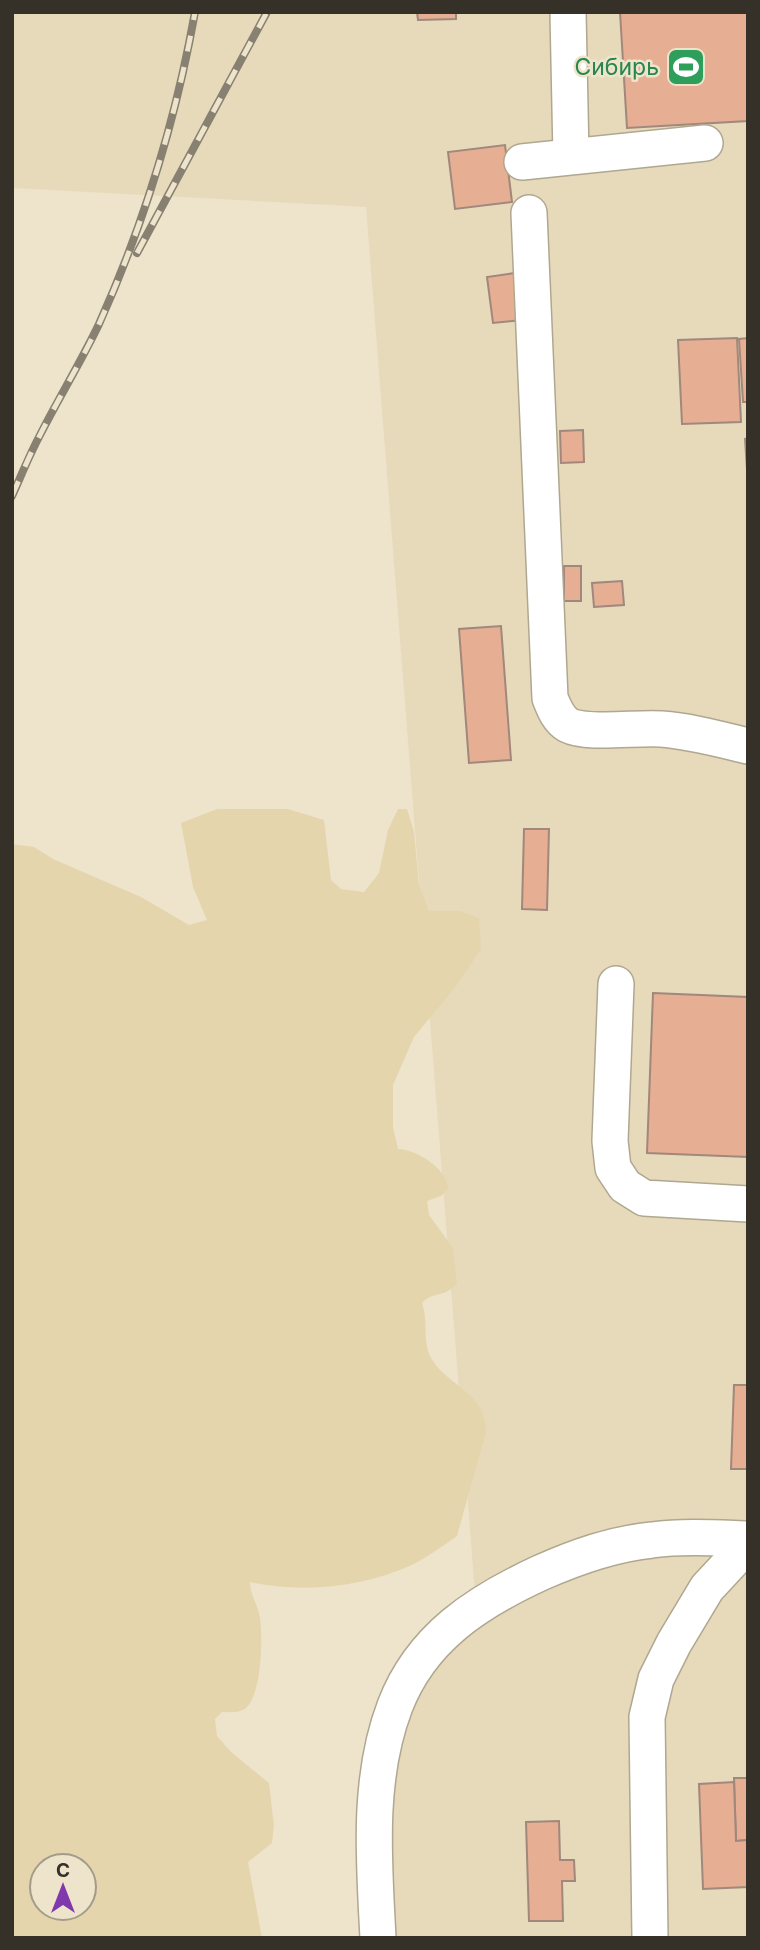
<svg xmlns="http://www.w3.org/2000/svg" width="760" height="1950" font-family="Inter,sans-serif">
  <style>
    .built { fill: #e7dabb }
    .green { fill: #e5d5ad; fill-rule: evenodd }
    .building { fill: #e6ae93; stroke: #a0887c; stroke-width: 2 }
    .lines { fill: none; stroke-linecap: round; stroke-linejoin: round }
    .minor-casing { stroke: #b0a790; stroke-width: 38 }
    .minor { stroke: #fff; stroke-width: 35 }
    .rail-casing { stroke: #888171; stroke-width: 8 }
    .rail { stroke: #eee4cc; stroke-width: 5; stroke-dasharray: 16; stroke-linecap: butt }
    .labels { text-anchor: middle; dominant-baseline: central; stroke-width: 5; stroke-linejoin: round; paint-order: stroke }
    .leisure-label { font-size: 23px; fill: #27864d; stroke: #eee4cc; text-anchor: end }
  </style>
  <rect width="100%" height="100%" fill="#eee4cc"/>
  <!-- built -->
  <path class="built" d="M12 12H748V1938H378L385 1739 476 1606 366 207 12 188Z"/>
  <!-- green -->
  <path class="green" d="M217 809H288L324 820 331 880 341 889 364 892 379 873 388 830 398 809H407L414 832 419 885 429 911H460L479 918 481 949 457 985 414 1037 393 1085V1127L398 1149C416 1149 448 1169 448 1189L441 1196 427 1201 429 1215 453 1248 457 1284C442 1299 435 1290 422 1303 429 1322 421 1344 433 1361 450 1387 486 1393 486 1432L457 1536C444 1545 430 1555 416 1563 366 1587 304 1594 250 1582 250 1595 258 1605 260 1618 263 1638 262 1700 243 1710 237 1713 228 1712 222 1712L215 1719 217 1736 231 1752 269 1783 274 1826 272 1843 248 1862 262 1938H12V844L34 847 53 859 141 897 189 925 207 920 193 887 181 823ZM42 1866H84V1908H42Z"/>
  <!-- building -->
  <g class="building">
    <path d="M417 12H456V19L418 20Z"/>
    <path d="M620 12H748V121L627 128Z"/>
    <path d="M505 145 512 202 455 209 448 152Z"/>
    <path d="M515 273 521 320 493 323 487 277Z"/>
    <path d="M737 338 741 422 682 424 678 340Z"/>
    <path d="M748 338V402H743L739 339Z"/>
    <path d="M583 430 584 462 561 463 560 431Z"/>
    <path d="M748 438V485L745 439Z"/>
    <rect x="564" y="566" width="17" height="35"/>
    <path d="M622 581 624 605 594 607 592 583Z"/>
    <path d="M501 626 511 760 469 763 459 629Z"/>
    <path d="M524 829H549L547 910 522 909Z"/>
    <path d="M653 993 748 997V1157L647 1153Z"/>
    <path d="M734 1385H748V1469H731Z"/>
    <path d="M734 1778H748V1840L736 1841Z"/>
    <path d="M734 1782 736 1841 748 1840V1887L703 1889 699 1784Z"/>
    <path d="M559 1821 560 1860H574L575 1881H562L563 1921H529L526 1822Z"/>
  </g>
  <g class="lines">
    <defs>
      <g id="minor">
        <path d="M568 12 571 156"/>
        <path d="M522 162 705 143"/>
        <path d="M529 213 550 698C554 708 558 719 568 725 587 735 638 727 661 729 690 731 719 739 748 746"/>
        <path d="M616 984 610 1141 613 1168 625 1186 644 1198 748 1204"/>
        <path d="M378 1938C374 1861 367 1779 395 1706 421 1638 477 1602 540 1573 576 1557 612 1544 652 1540 684 1536 716 1538 748 1539"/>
        <path d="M650 1938 647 1717 656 1679 674 1643 707 1588 748 1544"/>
      </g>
    </defs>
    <!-- minor casing -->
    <use href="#minor" class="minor-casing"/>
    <!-- minor -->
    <use href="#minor" class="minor"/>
    <defs>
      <g id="rail">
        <path d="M137 253 267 12"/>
        <path d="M12 496C21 476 29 456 39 437 58 399 81 362 99 324 144 224 176 119 195 12"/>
      </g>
    </defs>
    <!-- rail casing -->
    <use href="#rail" class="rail-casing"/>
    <!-- rail -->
    <use href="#rail" class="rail"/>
  </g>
  <!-- icons -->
  <defs>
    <symbol id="stadium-square" viewBox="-11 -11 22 22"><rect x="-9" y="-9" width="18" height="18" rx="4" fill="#2e9e5b" stroke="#eee4cc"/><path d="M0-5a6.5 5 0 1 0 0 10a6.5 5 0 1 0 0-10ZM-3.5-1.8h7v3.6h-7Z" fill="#fff"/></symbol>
  </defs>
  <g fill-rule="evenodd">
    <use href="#stadium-square" x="664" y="45" width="44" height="44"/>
  </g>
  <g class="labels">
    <!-- leisure labels -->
    <g class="leisure-label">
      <text x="659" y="67">Сибирь</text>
    </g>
  </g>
  <!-- border -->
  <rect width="760" height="1950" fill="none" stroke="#353128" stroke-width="28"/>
  <!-- north arrow -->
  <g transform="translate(63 1887)"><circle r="33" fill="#eee4cc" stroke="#a49c8a" stroke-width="2"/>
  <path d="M0-5L12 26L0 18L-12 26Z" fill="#8039ac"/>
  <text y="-10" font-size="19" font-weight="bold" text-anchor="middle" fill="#353128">С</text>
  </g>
</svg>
